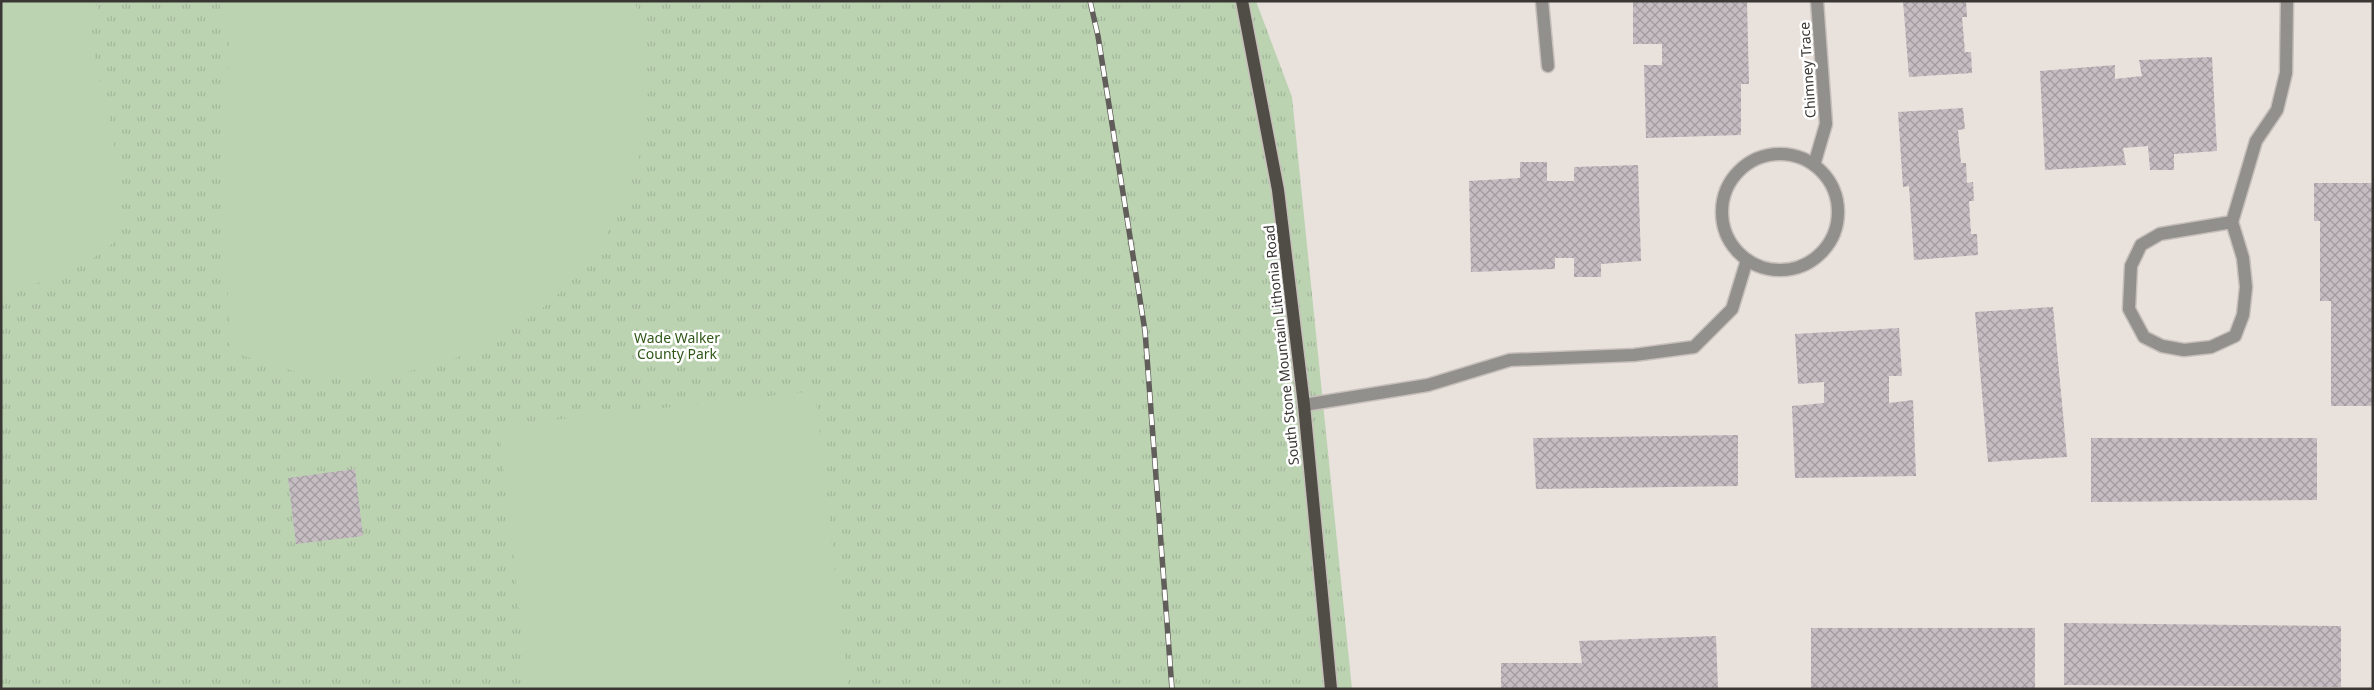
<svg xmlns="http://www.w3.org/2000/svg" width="2374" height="690" font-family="'Noto Sans',sans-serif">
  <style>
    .park { fill: url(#park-tufts) }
    .pitch { fill: #bcd3b2 }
    .building { fill: url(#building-cross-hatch) }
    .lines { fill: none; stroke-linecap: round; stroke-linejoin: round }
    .minor-casing { stroke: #c6bfba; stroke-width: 15 }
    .major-casing { stroke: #c6bfba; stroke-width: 15 }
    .minor { stroke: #92908d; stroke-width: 12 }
    .major { stroke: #504d47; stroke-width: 12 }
    .rail-casing { stroke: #615d5a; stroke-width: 5.5 }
    .rail { stroke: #fff; stroke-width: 4; stroke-dasharray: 11; stroke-linecap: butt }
    .labels { text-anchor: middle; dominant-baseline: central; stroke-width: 5; stroke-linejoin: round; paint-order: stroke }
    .street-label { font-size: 14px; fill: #393634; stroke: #fff }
    .park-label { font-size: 14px; fill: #2f5717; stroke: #fff }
  </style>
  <defs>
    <pattern id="park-tufts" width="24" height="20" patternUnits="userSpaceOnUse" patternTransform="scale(1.25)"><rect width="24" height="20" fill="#bcd3b2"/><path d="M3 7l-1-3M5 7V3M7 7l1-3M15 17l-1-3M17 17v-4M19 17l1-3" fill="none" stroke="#a2b69a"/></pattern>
    <pattern id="building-cross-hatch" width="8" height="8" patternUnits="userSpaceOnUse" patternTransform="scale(1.25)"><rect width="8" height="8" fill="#c5bdc2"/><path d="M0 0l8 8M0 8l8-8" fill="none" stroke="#a19a9e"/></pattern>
  </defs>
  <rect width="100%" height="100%" fill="#e9e1dc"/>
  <!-- park -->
  <path class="park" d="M1 1H1256L1292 97 1352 689H1Z"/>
  <!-- pitch -->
  <g class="pitch">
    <path d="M1 1H95L102 19 89 34 113 136 122 235C88 267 48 285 1 290Z"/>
    <path d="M220 1H635C647 46 652 93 643 140 606 326 402 428 230 350L223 158 229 39 237 33 220 10Z"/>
    <path d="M815 391 848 689H528L499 426Z"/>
  </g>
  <!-- building -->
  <g class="building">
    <path d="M1633 1H1747L1749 84H1741V135L1646 138 1644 65H1662V44H1633Z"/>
    <path d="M1903 1H1966L1967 17H1962L1965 52H1971L1972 73 1909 77Z"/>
    <path d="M2212 57 2217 151 2174 154V170H2150L2148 146 2123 148 2126 165 2045 170 2040 71 2115 65V79L2142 76 2139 60Z"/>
    <path d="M1963 108 1965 129 1958 130 1961 163H1966L1967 183 1973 182 1974 201H1969L1971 234H1977L1978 255 1914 260 1909 186 1903 187 1898 112Z"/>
    <path d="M1520 162H1547V181H1574V167L1638 165 1641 261 1601 264V277H1574V258H1555V269L1471 272 1469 181 1520 178Z"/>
    <path d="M2314 183H2373V406H2331V301H2320V221H2314Z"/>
    <path d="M2053 307 2067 457 1988 462 1975 312Z"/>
    <path d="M1899 328 1902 376H1889V403L1913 400 1916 476 1795 478 1792 406 1824 403V382L1798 384 1795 334Z"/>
    <path d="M1738 435V486L1536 489 1533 438Z"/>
    <path d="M2091 438H2317V500L2091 502Z"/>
    <path d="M355 469 363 536 296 544 288 478Z"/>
    <path d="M2064 623 2341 626V687L2064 685Z"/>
    <rect x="1811" y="628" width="224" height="61"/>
    <path d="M1716 636 1718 689H1501V663H1582L1579 641Z"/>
  </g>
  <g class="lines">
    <defs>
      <g id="minor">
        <path d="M1542 1 1548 66"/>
        <circle cx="1780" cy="212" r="58"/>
        <path d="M1814 165 1826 124 1817 1"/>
        <path d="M2232 222 2160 234 2141 245 2131 266 2129 309 2144 337 2162 346 2184 350 2211 347 2235 336 2243 315 2246 287 2243 258 2232 222 2256 141 2277 110 2286 73 2287 1"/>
        <path d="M1304 405 1428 385 1510 360 1634 355 1694 347 1732 309 1747 260"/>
      </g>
      <path id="major" d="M1242 1 1278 190 1304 405 1331 689"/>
    </defs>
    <!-- minor casing -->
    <use href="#minor" class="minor-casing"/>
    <!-- major casing -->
    <use href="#major" class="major-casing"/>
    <!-- minor -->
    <use href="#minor" class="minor"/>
    <!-- major -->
    <use href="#major" class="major"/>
    <defs>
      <path id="rail" d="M1090 1 1098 36 1145 331 1172 689"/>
    </defs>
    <!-- rail casing -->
    <use href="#rail" class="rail-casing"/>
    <!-- rail -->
    <use href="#rail" class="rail"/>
  </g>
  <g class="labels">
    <!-- street labels -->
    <g class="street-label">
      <text transform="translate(1807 70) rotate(-94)">Chimney Trace</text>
      <text transform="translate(1281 345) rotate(-96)">South Stone Mountain Lithonia Road</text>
    </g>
    <!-- park labels -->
    <g class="park-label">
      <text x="677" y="337">Wade Walker<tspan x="677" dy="16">County Park</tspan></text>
    </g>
  </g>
  <!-- border -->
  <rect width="2374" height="690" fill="none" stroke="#393634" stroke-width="5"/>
</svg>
